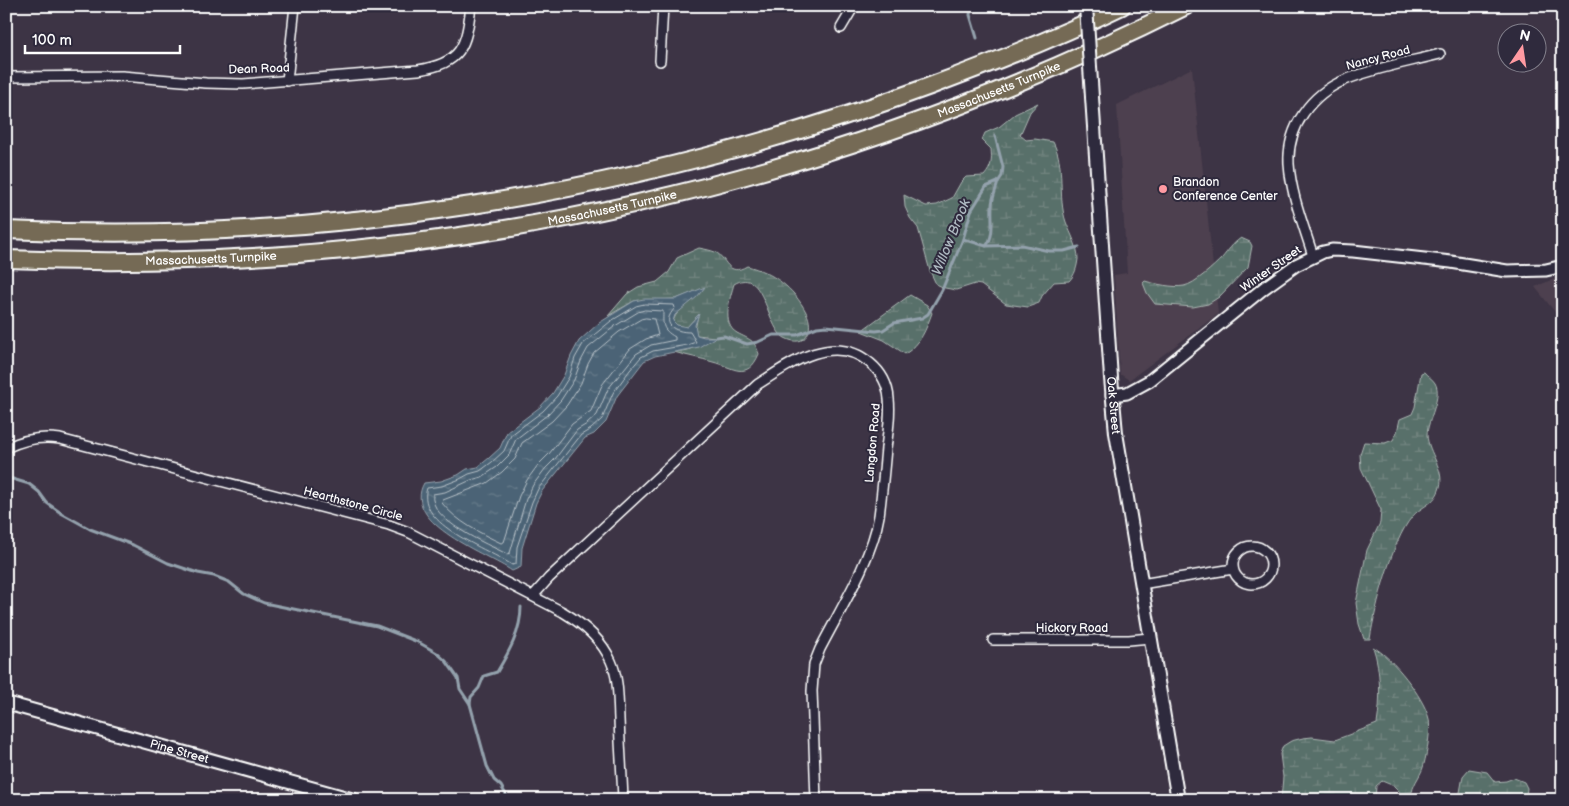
<svg xmlns="http://www.w3.org/2000/svg" width="1569" height="806" font-family="'Balsamiq Sans',sans-serif">
  <style>
    .built { fill: #4e414f }
    .wetland { fill: url(#wetland-marsh); stroke: #acb8b4 }
    .water { fill: url(#water-ripples); stroke: #94a2ad }
    .lines { fill: none; stroke-linecap: round; stroke-linejoin: round }
    .shore { stroke: #b7c1c8; stroke-width: 1 }
    .stream { stroke: #94a2ad; stroke-width: 3 }
    .minor-casing { stroke: #fff; stroke-width: 12 }
    .tertiary-casing { stroke: #fff; stroke-width: 15 }
    .secondary-casing { stroke: #fff; stroke-width: 16 }
    .motorway-casing { stroke: #fff; stroke-width: 20 }
    .minor { stroke: #2f2a3d; stroke-width: 9 }
    .tertiary { stroke: #2f2a3d; stroke-width: 11 }
    .secondary { stroke: #2f2a3d; stroke-width: 12 }
    .motorway { stroke: #746b55; stroke-width: 16 }
    .secondary-bridge-casing { stroke: #fff; stroke-width: 16; stroke-linecap: butt }
    .secondary-bridge { stroke: #2f2a3d; stroke-width: 12 }
    .poi-dot { fill: #ff9aa2; stroke: #2f2a3d; stroke-width: 2 }
    .labels { text-anchor: middle; dominant-baseline: central; stroke-width: 4; stroke-linejoin: round; paint-order: stroke }
    .street-label { font-size: 12px; fill: #fff; stroke: #2f2a3d }
    .poi-label { font-size: 12px; fill: #fff; stroke: #2f2a3d; text-anchor: start }
    .water-label { font-size: 14px; font-style: italic; fill: #aeb9c1; stroke: #2f2a3d }
  </style>
  <defs>
    <pattern id="wetland-marsh" width="20" height="14" patternUnits="userSpaceOnUse" patternTransform="scale(1.25)"><rect width="20" height="14" fill="#59706a"/><path d="M1 5h8M5 5V1M11 12h8M15 12V8" fill="none" stroke="#728580"/></pattern>
    <pattern id="water-ripples" width="26" height="14" patternUnits="userSpaceOnUse" patternTransform="scale(1.25)"><rect width="26" height="14" fill="#4c6476"/><path d="M2 4q2-2 4 0t4 0M15 11q2-2 4 0t4 0" fill="none" stroke="#677b8b"/></pattern>
  </defs>
  <rect width="100%" height="100%" fill="#3d3445"/>
  <filter id="ink" filterUnits="userSpaceOnUse"><feTurbulence type="fractalNoise" baseFrequency=".02" numOctaves="2"/><feDisplacementMap in="SourceGraphic" scale="10" xChannelSelector="R" yChannelSelector="G"/><feConvolveMatrix kernelMatrix="1 2 1 2 8 2 1 2 1" color-interpolation-filters="sRGB"/></filter>
  <g filter="url(#ink)">
    <!-- built -->
    <g class="built">
      <path d="M1192 68 1218 314 1129 380 1120 374 1114 275 1127 273 1117 105Z"/>
      <path d="M1561 276 1563 279V322L1535 287Z"/>
    </g>
    <!-- wetland -->
    <g class="wetland">
      <path d="M1038 103 1030 112 1020 135 1026 140 1035 139 1053 142C1066 167 1057 196 1066 222 1071 235 1078 246 1078 259 1077 267 1075 275 1069 281L1054 282 1042 296 1039 303 1028 307 1006 304 981 285 975 284 956 290 945 288 936 284 930 271 918 228 910 218 905 207 904 195 926 206 937 205 952 198 961 182 966 177 984 176C992 167 992 160 991 149L982 140 985 133 999 127 1015 114Z"/>
      <path d="M1241 238 1250 242 1252 246 1248 267 1219 297 1208 304 1193 307 1155 304 1147 293 1143 283 1145 281C1155 284 1174 288 1184 286 1195 284 1214 266 1222 258 1228 251 1232 244 1241 238Z"/>
      <path d="M699 248C704 249 710 250 715 252 727 257 727 278 747 266 772 272 794 288 806 312 815 329 806 349 785 338 766 329 765 265 734 284 730 298 721 324 737 333 750 340 754 339 759 354 747 382 733 367 713 362 700 358 687 356 674 352L688 350 715 337 697 335 695 330 698 315 687 327 676 325 673 321C678 306 696 301 704 288L676 299 634 301 608 316 627 294 638 287 657 282 669 272 677 258Z"/>
      <path d="M910 295 927 305 932 313C926 329 921 344 905 354L884 340 861 331Z"/>
      <path d="M1424 372C1427 376 1433 379 1435 383 1443 396 1427 421 1427 435 1428 453 1445 469 1440 487 1435 505 1422 505 1412 517 1392 540 1375 608 1370 639H1364L1359 624 1356 603 1367 550 1380 523 1381 510 1361 468 1360 454 1364 442 1385 443 1393 440 1397 432 1400 419 1412 414 1415 407 1421 373Z"/>
      <path d="M1373 647C1392 657 1424 697 1429 719 1431 729 1427 753 1424 764 1422 774 1414 782 1412 792L1401 793 1394 786 1382 781 1376 786 1375 800H1281L1283 777 1280 754 1283 746 1291 741 1303 738 1312 737 1335 740 1377 724C1381 700 1381 670 1373 647Z"/>
      <path d="M1469 769 1487 772 1495 782 1506 781 1514 778 1524 782 1527 788 1526 797 1520 800 1459 798 1463 776Z"/>
    </g>
    <!-- water -->
    <path class="water" d="M705 287 697 297 675 315 673 321 677 325 687 327 699 314 695 325 697 335 704 337H716L699 347 655 356 644 361 617 396 606 422 594 434 585 438 542 491 536 503 522 548 521 567 512 571C488 554 401 524 424 483L441 481 458 475 467 469 478 467 489 458 500 448 507 432 540 407 553 393 564 375 571 356 579 341 599 323 634 301 644 299H676Z"/>
    <g class="lines">
      <!-- shore -->
      <g class="shore">
        <path d="M645 304 674 305 675 308C660 324 674 332 690 332L696 342 687 345 653 351 641 357 630 370 613 393 602 419 591 429 581 435 538 489 532 502 517 547 516 564 512 565C489 549 415 525 427 488L442 486 460 479 469 474 480 471 492 462 504 451 511 435 543 411 557 396 569 377 575 358 583 344 611 321 636 306Z"/>
        <path d="M645 310 663 311C663 324 661 329 675 337V340L651 345 636 354 608 389 597 415 587 424 577 430 555 459 545 469 533 485 526 499 510 553 507 554C487 544 428 520 433 494L445 492 471 480 482 477 497 467 509 455 516 439 547 415 561 400 574 380 581 361 588 348 615 326 638 312Z"/>
        <path d="M646 318 654 319 658 335 646 339 630 349 602 385 591 411 572 424 549 454 538 465 527 480 519 496 504 542 501 543C480 533 457 522 442 503L443 500 487 483 502 472 515 459 522 443 552 421 567 405 581 383 588 364 594 353 619 332 641 319Z"/>
      </g>
      <!-- stream -->
      <g class="stream">
        <path d="M971 6 970 15 977 38"/>
        <path d="M963 239 986 246 1022 245 1049 251H1064L1079 247"/>
        <path d="M986 246C995 236 991 219 992 206 992 198 996 190 998 182"/>
        <path d="M716 337 724 336 747 344 758 342 773 335H797L817 327 826 326 876 331 883 330 894 323 922 318 928 314 942 290 963 239 971 211 986 187 998 182 1002 176 1003 167 995 136"/>
        <path d="M6 477 29 484 39 492 47 503 61 513 90 529 133 545 168 563 198 573 214 576 229 582 244 594 264 603 377 626 418 642 437 653 446 661 458 678 460 689 470 704"/>
        <path d="M509 800 501 786 494 780 487 766 470 704 471 697 479 688 484 676 497 672C509 652 521 631 521 607"/>
      </g>
      <defs>
        <g id="minor">
          <path d="M841 28 854 6"/>
          <path d="M660 61 663 6"/>
          <path d="M6 77 122 76 206 83 243 84 418 70C462 63 466 47 471 6"/>
          <path d="M287 81 295 6"/>
          <path d="M1313 256C1304 226 1291 195 1289 164 1287 127 1311 94 1345 80 1374 68 1409 62 1440 54"/>
          <path d="M6 448C24 439 41 436 60 439L389 525 408 532 563 612C583 624 602 640 611 661 619 679 618 700 619 719 620 746 622 773 623 800"/>
          <circle cx="1252" cy="565" r="19"/>
          <path d="M1141 584 1233 569"/>
          <path d="M533 596 549 578 757 385C790 363 834 332 870 363 881 372 888 385 889 399 891 415 888 432 886 448 884 471 882 493 879 516 872 559 840 610 820 649L814 664 812 691 816 800"/>
          <path d="M993 640H1129L1150 638"/>
        </g>
        <path id="tertiary" d="M1112 395 1127 393 1149 381 1264 288 1296 265 1323 252 1332 250 1353 251 1451 262 1507 271 1546 270 1563 266"/>
        <g id="secondary">
          <path id="s1" d="M1092 97 1111 378 1116 433 1178 800"/>
          <path id="s2" d="M6 703 354 800"/>
        </g>
        <g id="motorway">
          <path d="M6 230C320 245 636 195 930 86 995 62 1060 36 1122 6"/>
          <path id="s3" d="M6 259C421 276 815 192 1186 6"/>
        </g>
      </defs>
      <!-- minor casing -->
      <use href="#minor" class="minor-casing"/>
      <!-- tertiary casing -->
      <use href="#tertiary" class="tertiary-casing"/>
      <!-- secondary casing -->
      <use href="#secondary" class="secondary-casing"/>
      <!-- motorway casing -->
      <use href="#motorway" class="motorway-casing"/>
      <!-- minor -->
      <use href="#minor" class="minor"/>
      <!-- tertiary -->
      <use href="#tertiary" class="tertiary"/>
      <!-- secondary -->
      <use href="#secondary" class="secondary"/>
      <!-- motorway -->
      <use href="#motorway" class="motorway"/>
      <defs>
        <path id="secondary-bridge" d="M1086 6 1092 97"/>
      </defs>
      <!-- secondary-bridge casing -->
      <use href="#secondary-bridge" class="secondary-bridge-casing"/>
      <!-- secondary-bridge -->
      <use href="#secondary-bridge" class="secondary-bridge"/>
    </g>
  </g>
  <!-- markers -->
  <circle class="poi-dot" cx="1163" cy="189" r="5"/>
  <g class="labels">
    <!-- street labels -->
    <g class="street-label">
      <text transform="translate(1378 58) rotate(-15)">Nancy Road</text>
      <text transform="translate(259 69) rotate(-2)">Dean Road</text>
      <text stroke="none"><textPath href="#s3" startOffset="1015">Massachusetts Turnpike</textPath></text>
      <text stroke="none"><textPath href="#s3" startOffset="610">Massachusetts Turnpike</textPath></text>
      <text stroke="none"><textPath href="#s3" startOffset="205">Massachusetts Turnpike</textPath></text>
      <text transform="translate(1271 269) rotate(-35)">Winter Street</text>
      <text stroke="none"><textPath href="#s1" startOffset="309">Oak Street</textPath></text>
      <text transform="translate(873 443) rotate(-85)">Langdon Road</text>
      <text transform="translate(353 504) rotate(15)">Hearthstone Circle</text>
      <text x="1072" y="628">Hickory Road</text>
      <text stroke="none"><textPath href="#s2" startOffset="180">Pine Street</textPath></text>
    </g>
    <!-- poi labels -->
    <g class="poi-label">
      <text x="1173" y="182">Brandon<tspan x="1173" dy="14">Conference Center</tspan></text>
    </g>
    <!-- water labels -->
    <g class="water-label">
      <text transform="translate(951 237) rotate(-68)">Willow Brook</text>
    </g>
  </g>
  <!-- margin -->
  <rect width="1569" height="806" fill="none" stroke="#2f2a3d" stroke-width="25"/>
  <rect x="12" y="12" width="1544" height="781" fill="none" stroke="#fff" stroke-width="2" filter="url(#ink)"/>
  <!-- north arrow -->
  <g transform="translate(1522 48) rotate(13)"><circle r="24" fill="#2f2a3d" stroke="#827f8b"/>
  <path d="M0-4L9 19L0 12L-9 19Z" fill="#ff9aa2"/>
  <text y="-8" font-size="14" font-weight="bold" text-anchor="middle" fill="#ffffff">N</text>
  </g>
  <!-- scale -->
  <path d="M25 45v8h155v-8" fill="none" stroke="#ffffff" stroke-width="2.5"/>
  <text x="32" y="45" font-size="15" fill="#ffffff" stroke="#2f2a3d" stroke-width="4" paint-order="stroke">100 m</text>
</svg>
